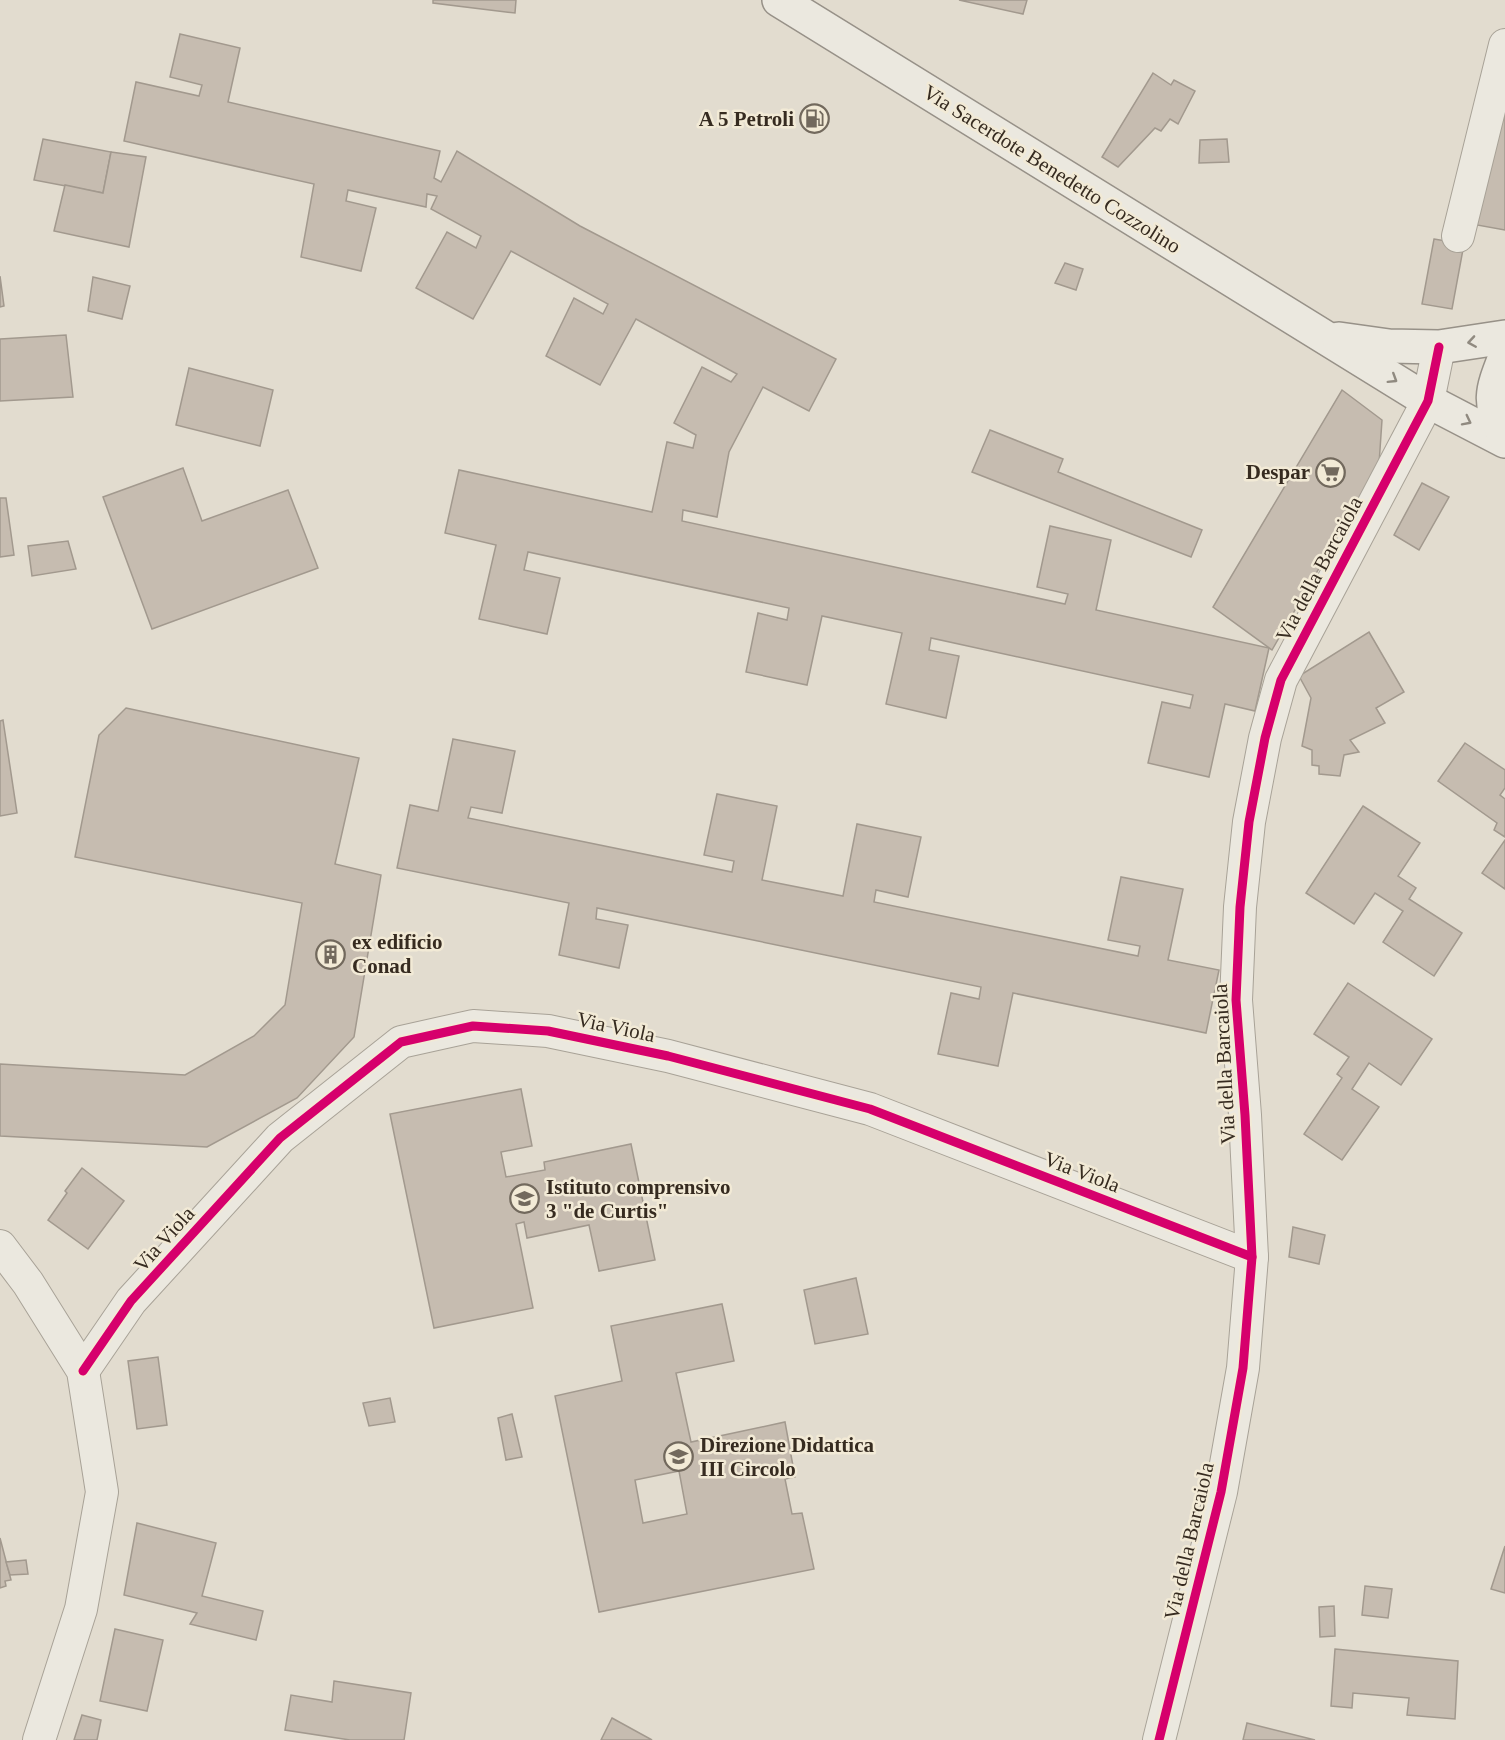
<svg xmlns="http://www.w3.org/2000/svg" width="1505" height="1740" font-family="'Times New Roman',serif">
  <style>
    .building { fill: #c6bcb0; stroke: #a2998e; stroke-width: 1.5; fill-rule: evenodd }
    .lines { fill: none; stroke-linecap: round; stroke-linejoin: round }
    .street-casing { stroke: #a8a297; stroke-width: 34 }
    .secondary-casing { stroke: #979188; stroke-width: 36 }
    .street { stroke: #ebe8df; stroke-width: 32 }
    .secondary { stroke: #ebe8df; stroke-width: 33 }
    .cycleway-casing { stroke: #f2ead6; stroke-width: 13 }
    .cycleway { stroke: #d6006c; stroke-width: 9 }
    .oneway { stroke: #908a80 }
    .labels { text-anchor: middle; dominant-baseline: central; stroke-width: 5; stroke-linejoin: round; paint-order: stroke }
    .poi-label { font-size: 21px; font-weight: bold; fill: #362b20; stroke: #f2ead6; text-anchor: start }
    .street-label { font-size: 21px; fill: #362b20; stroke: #f2ead6 }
  </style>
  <rect width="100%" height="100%" fill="#e2dccf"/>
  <!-- building -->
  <g class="building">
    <path d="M433 0H516L515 13 433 3Z"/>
    <path d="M959 0H1027L1023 14Z"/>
    <path d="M180 34 240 48 228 102 440 151 434 178 441 182 457 151 580 226 836 359 809 411 763 387 729 452 717 517 683 510 682 521 1065 604 1068 594 1037 587 1050 526 1111 540 1096 610 1269 648 1255 711 1225 704 1209 777 1148 763 1162 702 1190 708 1193 695 931 638 929 650 959 656 946 718 886 704 902 633 822 616 807 685 746 672 758 613 787 620 789 608 528 552 524 570 560 578 547 634 479 619 496 545 445 533 459 470 652 512 667 442 693 448 696 435 674 423 702 367 731 382 737 374 636 319 600 385 546 356 574 298 603 314 608 304 511 251 473 319 416 288 447 232 476 248 481 236 431 209 437 196 427 194 426 207 348 190 346 201 376 208 361 271 301 257 314 184 124 141 136 82 199 96 202 85 170 77Z"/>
    <path d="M1153 73 1171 85 1174 80 1195 91 1178 124 1170 119 1161 131 1155 128 1118 167 1102 157Z"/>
    <path d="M1505 91V230L1477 225Z"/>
    <path d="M43 139 111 152 103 193 34 180Z"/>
    <path d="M1227 139 1229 162 1199 163 1200 140Z"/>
    <path d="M111 152 146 157 129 247 54 231 65 185 103 193Z"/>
    <path d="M1434 239 1464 244 1452 309 1422 304Z"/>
    <path d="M1065 263 1083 269 1076 290 1055 283Z"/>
    <path d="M0 276 4 306 0 307Z"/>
    <path d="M93 277 130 286 122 319 88 311Z"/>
    <path d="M66 335 73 397 0 401V339Z"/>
    <path d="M189 368 273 390 260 446 176 425Z"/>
    <path d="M1342 390 1382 420 1379 464 1272 650 1213 607Z"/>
    <path d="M990 430 1063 459 1058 472 1202 530 1191 557 972 472Z"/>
    <path d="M183 468 202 521 288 490 318 568 152 629 103 497Z"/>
    <path d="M1422 483 1449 497 1419 550 1394 535Z"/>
    <path d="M0 498H6L14 555 0 557Z"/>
    <path d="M68 541 76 569 32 576 28 546Z"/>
    <path d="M1369 632 1404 692 1376 708 1385 723 1350 740 1359 752 1344 755 1340 776 1319 774V766L1312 765V750L1302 746 1311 698 1299 676Z"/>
    <path d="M126 708 359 758 335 864 381 875 354 1037 297 1098 207 1147 0 1136V1064L185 1075 254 1036 285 1005 302 903 75 857 99 735Z"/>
    <path d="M3 720 17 813 0 816V721Z"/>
    <path d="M453 739 515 751 502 813 471 807 468 818 732 872 734 861 704 855 717 794 777 806 762 880 843 896 857 824 921 837 908 897 876 890 874 902 1138 956 1140 946 1108 940 1121 877 1183 889 1168 960 1219 970 1206 1033 1013 993 998 1066 938 1054 951 993 979 999 981 987 597 908 596 919 628 925 619 968 559 955 569 903 397 868 410 805 438 811Z"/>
    <path d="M1465 743 1505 770V788L1500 795 1505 799V837L1494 830 1497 823 1438 781Z"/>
    <path d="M1363 806 1420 843 1398 876 1416 888 1409 899 1462 933 1434 976 1383 942 1403 911 1375 893 1354 924 1306 893Z"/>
    <path d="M1505 840V889L1482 873Z"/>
    <path d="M1348 983 1432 1039 1401 1085 1369 1063 1352 1089 1379 1107 1342 1160 1304 1134 1342 1078 1337 1074 1349 1057 1314 1034Z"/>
    <path d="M521 1089 532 1146 501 1152 506 1177 545 1170 544 1162 631 1144 655 1260 599 1271 589 1225 527 1238 524 1222 516 1224 533 1308 434 1328 390 1114Z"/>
    <path d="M82 1168 124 1201 88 1249 48 1220 67 1193 65 1191Z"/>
    <path d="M1293 1227 1325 1235 1319 1264 1289 1257Z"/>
    <path d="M856 1278 868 1334 815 1344 804 1290Z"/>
    <path d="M722 1304 734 1361 676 1373 691 1442 785 1422 795 1477 785 1479 792 1514 802 1513 814 1569 599 1612 555 1396 622 1381 611 1326ZM679 1471 687 1514 643 1523 635 1480Z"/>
    <path d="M158 1357 167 1425 137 1429 128 1361Z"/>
    <path d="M390 1398 395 1422 369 1426 363 1403Z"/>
    <path d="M512 1414 522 1457 506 1460 498 1418Z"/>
    <path d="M137 1523 216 1543 202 1596 263 1611 256 1640 190 1624 197 1613 124 1595Z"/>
    <path d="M0 1538 11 1580 5 1581 6 1586 0 1588Z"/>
    <path d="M1505 1546V1593L1491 1589Z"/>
    <path d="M26 1560 28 1574 10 1575 6 1562Z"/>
    <path d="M1365 1586 1392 1589 1388 1618 1362 1615Z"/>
    <path d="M1334 1606 1335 1636 1320 1637 1319 1607Z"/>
    <path d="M115 1629 163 1640 147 1711 100 1701Z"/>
    <path d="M1335 1649 1458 1661 1455 1719 1407 1715 1409 1698 1353 1693 1352 1708 1331 1706Z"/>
    <path d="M334 1681 411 1693 404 1740H350L285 1730 291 1695 332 1702Z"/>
    <path d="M82 1715 101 1720 97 1740H74Z"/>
    <path d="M612 1718 652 1740H601Z"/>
    <path d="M1247 1723 1315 1740H1243Z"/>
  </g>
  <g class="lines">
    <defs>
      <g id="street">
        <path d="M1458 236 1505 45"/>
        <path d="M0 1246 28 1283 83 1371 102 1492 81 1609 39 1740"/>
        <path d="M83 1371 131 1301 280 1138 401 1042 473 1026 548 1031 668 1056 870 1109 1252 1257"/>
        <path d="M1159 1740 1221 1492 1243 1368 1252 1257 1245 1115 1236 1000 1240 907 1249 822 1265 738 1281 680 1428 401 1439 347"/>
      </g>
      <g id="secondary">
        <path d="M779 0 1428 401 1505 441"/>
        <path d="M1339 339 1389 346 1439 347 1505 337"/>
        <path d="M1505 357C1491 393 1488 401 1505 437"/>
      </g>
    </defs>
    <!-- street casing -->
    <use href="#street" class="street-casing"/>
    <!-- secondary casing -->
    <use href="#secondary" class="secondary-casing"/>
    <!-- street -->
    <use href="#street" class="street"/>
    <!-- secondary -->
    <use href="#secondary" class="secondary"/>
    <defs>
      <g id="cycleway">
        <path d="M83 1371 131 1301 280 1138 401 1042 473 1026 548 1031 668 1056 870 1109 1252 1257"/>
        <path d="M1159 1740 1221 1492 1243 1368 1252 1257 1245 1115 1236 1000 1240 907 1249 822 1265 738 1281 680 1428 401 1439 347"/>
      </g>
    </defs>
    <!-- cycleway casing -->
    <use href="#cycleway" class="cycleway-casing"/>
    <!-- cycleway -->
    <use href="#cycleway" class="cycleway"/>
  </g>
  <!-- one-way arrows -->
  <defs><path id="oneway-chevron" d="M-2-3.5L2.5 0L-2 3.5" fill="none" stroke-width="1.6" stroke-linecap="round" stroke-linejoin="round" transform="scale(1.5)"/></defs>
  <g class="oneway">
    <use href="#oneway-chevron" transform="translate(1472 342) rotate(171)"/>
    <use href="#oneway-chevron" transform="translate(1393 379) rotate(32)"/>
    <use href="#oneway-chevron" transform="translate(1467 421) rotate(27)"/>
  </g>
  <!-- icons -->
  <defs>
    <symbol id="fuel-ring" viewBox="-11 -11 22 22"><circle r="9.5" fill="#f2ead6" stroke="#72695d" stroke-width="1.5"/><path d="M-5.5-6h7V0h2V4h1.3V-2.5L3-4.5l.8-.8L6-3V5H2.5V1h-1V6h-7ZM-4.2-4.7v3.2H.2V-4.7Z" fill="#72695d"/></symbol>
    <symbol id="supermarket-ring" viewBox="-11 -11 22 22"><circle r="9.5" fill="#f2ead6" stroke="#72695d" stroke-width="1.5"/><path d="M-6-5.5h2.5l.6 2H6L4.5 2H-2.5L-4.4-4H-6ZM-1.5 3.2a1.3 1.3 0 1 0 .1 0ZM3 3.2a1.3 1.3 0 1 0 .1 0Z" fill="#72695d"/></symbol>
    <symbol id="building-ring" viewBox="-11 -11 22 22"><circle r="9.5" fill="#f2ead6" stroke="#72695d" stroke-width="1.5"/><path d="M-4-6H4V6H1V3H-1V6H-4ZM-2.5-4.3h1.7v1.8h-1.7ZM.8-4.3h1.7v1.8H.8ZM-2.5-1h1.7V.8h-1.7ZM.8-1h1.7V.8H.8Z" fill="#72695d"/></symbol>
    <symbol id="school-ring" viewBox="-11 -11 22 22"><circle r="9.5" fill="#f2ead6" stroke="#72695d" stroke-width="1.5"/><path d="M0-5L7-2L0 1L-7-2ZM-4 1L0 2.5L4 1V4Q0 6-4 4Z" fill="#72695d"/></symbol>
  </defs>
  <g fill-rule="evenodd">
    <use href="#fuel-ring" x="798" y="102" width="33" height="33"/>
    <use href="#supermarket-ring" x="1314" y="456" width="33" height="33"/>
    <use href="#building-ring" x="314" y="938" width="33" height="33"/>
    <use href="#school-ring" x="508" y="1182" width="33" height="33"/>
    <use href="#school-ring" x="662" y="1440" width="33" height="33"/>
  </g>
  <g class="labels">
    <!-- poi labels -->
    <g class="poi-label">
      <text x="794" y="119" text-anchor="end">A 5 Petroli</text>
      <text x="1310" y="472" text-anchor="end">Despar</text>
      <text x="352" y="942">ex edificio<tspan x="352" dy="24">Conad</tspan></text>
      <text x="546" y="1187">Istituto comprensivo<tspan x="546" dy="24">3 "de Curtis"</tspan></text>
      <text x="700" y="1445">Direzione Didattica<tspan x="700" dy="24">III Circolo</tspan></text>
    </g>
    <!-- street labels -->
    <g class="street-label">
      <text transform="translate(1052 169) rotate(32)">Via Sacerdote Benedetto Cozzolino</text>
      <text transform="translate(1319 569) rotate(-62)">Via della Barcaiola</text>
      <text transform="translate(616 1027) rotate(12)">Via Viola</text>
      <text transform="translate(1224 1064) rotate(-93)">Via della Barcaiola</text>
      <text transform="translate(1082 1172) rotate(21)">Via Viola</text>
      <text transform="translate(164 1239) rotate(-48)">Via Viola</text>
      <text transform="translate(1189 1541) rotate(-77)">Via della Barcaiola</text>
    </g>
  </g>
</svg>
